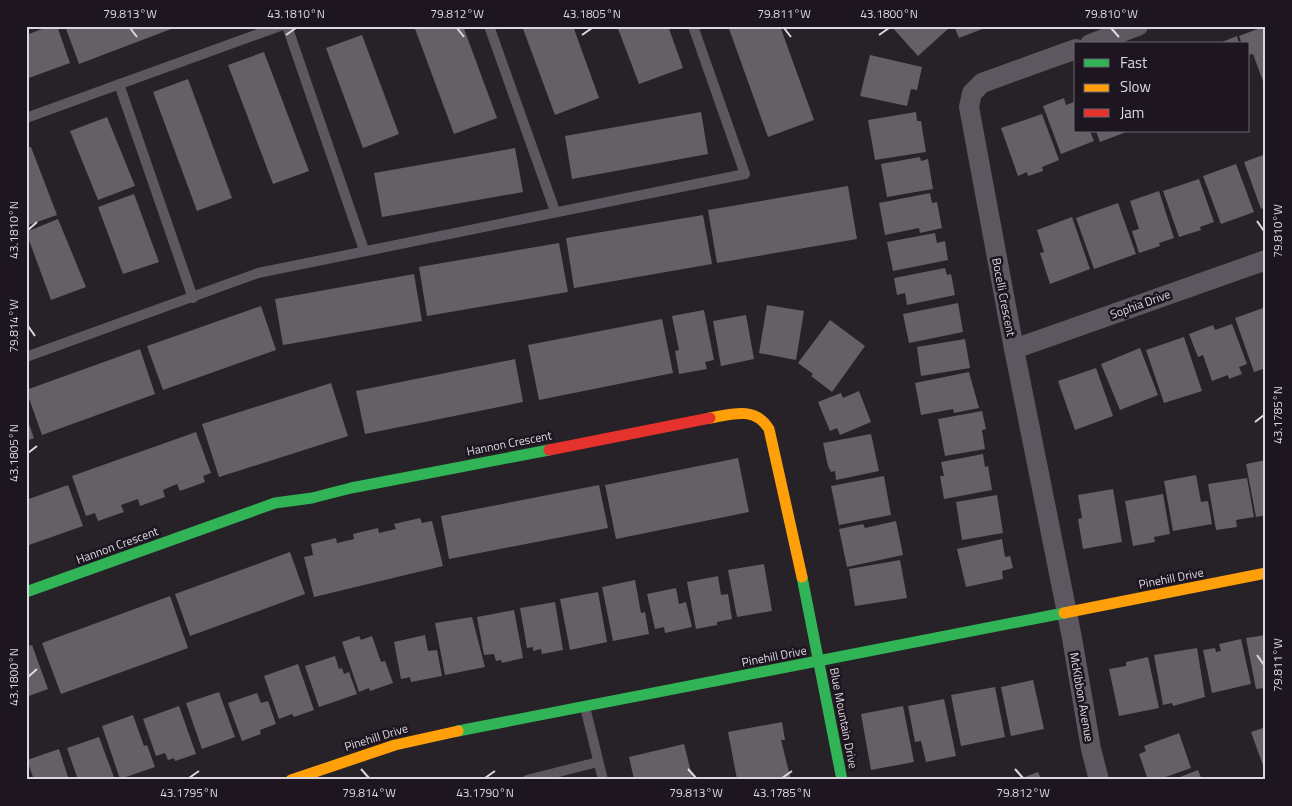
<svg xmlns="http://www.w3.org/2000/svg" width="1292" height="806" font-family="'Titillium Web',sans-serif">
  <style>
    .building { fill: #646066 }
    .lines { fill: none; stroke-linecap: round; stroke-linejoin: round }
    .lane { stroke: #5d5860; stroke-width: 10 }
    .street { stroke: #5d5860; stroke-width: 20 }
    .fast { stroke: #30b455; stroke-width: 11 }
    .slow { stroke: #ff9f0a; stroke-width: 11 }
    .jam { stroke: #e5322d; stroke-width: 11 }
    .ticks { fill: none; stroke: #ddd8e0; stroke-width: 2 }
    .labels { text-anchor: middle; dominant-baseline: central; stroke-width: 5; stroke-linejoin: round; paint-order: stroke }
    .street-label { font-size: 12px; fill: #ddd8e0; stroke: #1d1621 }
    .neatline { fill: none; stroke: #ddd8e0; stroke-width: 2 }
    .ticks-label { font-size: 12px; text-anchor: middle; fill: #ddd8e0 }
  </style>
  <rect width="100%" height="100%" fill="#262228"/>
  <!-- building -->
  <g class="building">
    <path d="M50 26H57L70 63 26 79V35Z"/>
    <path d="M65 26H179L79 64Z"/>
    <path d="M414 26H463L497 118 454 134Z"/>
    <path d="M522 26H573L599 98 555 115Z"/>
    <path d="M617 26H668L683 68 639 84Z"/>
    <path d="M728 26H780L814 120 768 137Z"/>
    <path d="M891 26H948L949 28 918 56Z"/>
    <path d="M954 26H990L959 38Z"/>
    <path d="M1266 26V84H1264L1253 54 1248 55V44H1242L1239 36Z"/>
    <path d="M362 35 399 134 363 148 326 48Z"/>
    <path d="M1237 36 1239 44H1217Z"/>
    <path d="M264 52 309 171 273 184 228 65Z"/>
    <path d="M870 55 922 67 917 90 911 89 907 106 860 96Z"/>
    <path d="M188 79 232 198 197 211 153 92Z"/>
    <path d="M1064 98 1066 105 1074 102 1076 105V131H1090L1094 141 1061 154 1043 106Z"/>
    <path d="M701 112 708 154 572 179 565 136Z"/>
    <path d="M916 112 917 121H921L926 152 875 160 868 120Z"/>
    <path d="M1042 114 1059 160 1042 167 1043 171 1028 176 1027 172 1018 176 1001 128Z"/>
    <path d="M107 117 135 186 98 200 70 131Z"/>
    <path d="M1096 131H1129L1100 142Z"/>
    <path d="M31 147 57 215 26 226V148Z"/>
    <path d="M515 148 523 192 382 217 374 173Z"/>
    <path d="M1266 154V207L1261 209 1244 162Z"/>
    <path d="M920 157 921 161 928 159 933 189 887 197 881 164Z"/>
    <path d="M1236 164 1254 212 1221 224 1203 176Z"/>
    <path d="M1199 179 1214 222 1200 227 1201 230 1179 237 1163 191Z"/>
    <path d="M848 186 857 239 717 263 708 210Z"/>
    <path d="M1159 191 1174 238 1159 243 1160 246 1139 253 1132 231 1139 229 1130 201Z"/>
    <path d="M930 193 932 203 937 202 942 228 920 233 919 228 885 235 879 203Z"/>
    <path d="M134 194 159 262 123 274 98 207Z"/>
    <path d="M1118 203 1136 254 1094 269 1076 218Z"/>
    <path d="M703 215 712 264 574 288 566 238Z"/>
    <path d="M1072 217 1090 269 1050 284 1040 253 1044 252 1037 230Z"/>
    <path d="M58 219 86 287 51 300 26 232Z"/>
    <path d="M935 233 937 243 945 241 948 260 893 271 887 242Z"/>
    <path d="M559 243 568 292 427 316 419 267Z"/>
    <path d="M945 268 947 275 951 274 955 295 907 305 905 293 897 295 894 278Z"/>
    <path d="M414 274 422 321 283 345 275 299Z"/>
    <path d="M958 303 963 332 909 343 903 314Z"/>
    <path d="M767 305 804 311 796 360 759 353Z"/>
    <path d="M261 306 276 350 163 390 147 346Z"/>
    <path d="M1266 307V368L1254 372 1235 318Z"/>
    <path d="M704 310 714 360 705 362 707 369 679 374 675 351 679 350 672 316Z"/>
    <path d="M746 315 754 359 721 366 713 321Z"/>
    <path d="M662 319 673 373 539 400 528 345Z"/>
    <path d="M830 320 865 346 832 392 811 376 813 374 798 363Z"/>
    <path d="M1232 324 1247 364 1239 367 1242 374 1229 379 1228 375 1212 381 1203 355 1198 357 1189 334 1213 325 1215 330Z"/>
    <path d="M1184 337 1202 391 1164 403 1146 350Z"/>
    <path d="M965 339 970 368 921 376 917 347Z"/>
    <path d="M1140 348 1158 395 1120 410 1101 364Z"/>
    <path d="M140 349 155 394 42 435 26 390Z"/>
    <path d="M515 359 523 402 365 434 356 391Z"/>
    <path d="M1096 368 1113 416 1075 430 1058 381Z"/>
    <path d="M969 372 979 408 954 413 953 409 921 415 915 383Z"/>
    <path d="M331 383 348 436 219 477 202 424Z"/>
    <path d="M859 391 871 422 840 435 837 428 830 431 818 402 841 393 843 398Z"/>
    <path d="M982 411 986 429 982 430 985 449 945 456 938 419Z"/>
    <path d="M26 416 34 438 26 441Z"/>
    <path d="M196 432 211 473 203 476 205 482 180 491 177 484 163 490 165 497 140 506 138 499 121 505 124 512 98 521 95 513 86 516 72 476Z"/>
    <path d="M871 434 879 471 836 480 835 471 831 472 828 466 823 443Z"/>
    <path d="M983 454 985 467 988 466 992 490 944 499 940 476H944L941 462Z"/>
    <path d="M738 458 749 512 616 539 605 485Z"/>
    <path d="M1266 460V515L1256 517 1246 464Z"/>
    <path d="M1196 475 1201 502 1208 501 1212 524 1173 531 1164 481Z"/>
    <path d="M884 476 891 515 839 525 831 486Z"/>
    <path d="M1247 478 1254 517 1236 520 1237 527 1216 530 1208 484Z"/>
    <path d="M68 485 83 526 26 546V500Z"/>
    <path d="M599 485 608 528 449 559 441 516Z"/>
    <path d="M1113 489 1122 542 1083 549 1078 519 1082 518 1078 495Z"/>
    <path d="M1163 494 1170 534 1154 537 1155 542 1133 546 1125 501Z"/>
    <path d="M997 495 1003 533 962 540 956 502Z"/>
    <path d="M420 518 422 523 432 521 443 566 314 597 304 557 313 555 311 544 336 538 337 543 354 539 353 534 378 528 379 533 396 529 394 524Z"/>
    <path d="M896 521 903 555 847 567 839 529 863 524 865 528Z"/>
    <path d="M1002 539 1005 557 1010 556 1013 568 1002 571 1003 579 966 587 957 549Z"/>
    <path d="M290 552 305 594 190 636 175 594Z"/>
    <path d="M900 560 907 598 855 606 849 569Z"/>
    <path d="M764 564 772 611 737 617 728 570Z"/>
    <path d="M718 576 721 595 728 594 732 619 717 622V625L696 629 687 582Z"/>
    <path d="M635 580 641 613 645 612 649 634 613 641 602 587Z"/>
    <path d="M676 588 679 604 686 602 692 627 665 633 664 627 655 629 647 594Z"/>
    <path d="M598 592 607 642 570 650 560 599Z"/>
    <path d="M170 596 188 648 61 694 42 643Z"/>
    <path d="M555 602 563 650 542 654 541 649 533 651V647L527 648 520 608Z"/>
    <path d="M514 610 523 658 502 663 501 660 496 661 494 654 484 655 477 617Z"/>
    <path d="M472 617 485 667 445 675 435 623Z"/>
    <path d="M425 635 428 651 437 650 442 676 411 682 410 677 401 679 394 642Z"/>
    <path d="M1266 635V688L1256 689 1246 638Z"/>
    <path d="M359 636 361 640 372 636 381 662 385 661 393 683 370 691 369 688 359 692 342 642Z"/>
    <path d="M1241 639 1251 684 1212 693 1203 650 1215 648 1216 652 1221 651 1219 644Z"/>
    <path d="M32 645 48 689 26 697V647Z"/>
    <path d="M1197 648 1205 697 1173 706 1172 703 1163 705 1154 655Z"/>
    <path d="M335 656 339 669 342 668 344 674 349 672 357 694 319 707 305 666Z"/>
    <path d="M1148 657 1159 708 1119 716 1109 669 1126 666V662Z"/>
    <path d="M298 664 314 710 294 717 292 714 279 719 264 676Z"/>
    <path d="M1033 680 1044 729 1011 736 1001 687Z"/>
    <path d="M995 687 1005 737 961 746 951 695Z"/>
    <path d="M219 692 235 737 202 749 186 703Z"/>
    <path d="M257 693 261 703 268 701 276 724 260 730 261 734 242 741 228 703Z"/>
    <path d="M944 699 956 756 926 762 921 741 915 742 908 706Z"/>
    <path d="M179 706 196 754 175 761 174 758 168 760 165 753 156 756 143 719Z"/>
    <path d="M903 706 914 762 871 770 861 714Z"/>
    <path d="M133 715 144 746 147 745 155 767 120 779 102 726Z"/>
    <path d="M782 722 785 740H781L791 780 737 779 728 732Z"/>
    <path d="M1266 727V771H1265L1251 732Z"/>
    <path d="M1179 733 1191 768 1157 780H1148L1139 754 1146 751 1144 746Z"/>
    <path d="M99 737 115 780H78L67 748Z"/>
    <path d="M684 744 693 780 634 779 629 757Z"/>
    <path d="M59 749 69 780H34L27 760Z"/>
    <path d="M1198 770 1202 780H1172Z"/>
    <path d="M1038 772 1041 779 1047 777 1048 780H1017Z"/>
  </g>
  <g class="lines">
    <!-- lane -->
    <g class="lane">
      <path d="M287 26 364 250"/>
      <path d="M489 26 555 211"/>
      <path d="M119 84 193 298"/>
      <path d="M26 118 280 26"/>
      <path d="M26 357 258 273 745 174 693 26"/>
      <path d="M585 707 603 780"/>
      <path d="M527 780 598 762"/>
    </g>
    <!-- street -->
    <g class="street">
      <path d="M1090 44 1138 26"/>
      <path d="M1076 49 982 83 972 93 969 107 1014 349 1072 638 1091 749 1099 780"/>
      <path d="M1014 349 1266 260"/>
    </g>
    <!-- fast -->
    <g class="fast">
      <path d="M802 577 842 780"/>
      <path d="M26 592 275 503 312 498 351 488 549 450"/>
      <path d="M458 731 1064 613"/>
    </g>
    <!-- slow -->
    <g class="slow">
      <path d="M710 418C732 414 755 406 769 429L802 577"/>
      <path d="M1064 613 1266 573"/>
      <path d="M291 780 395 745 458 731"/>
    </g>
    <!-- jam -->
    <path class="jam" d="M549 450 710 418"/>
  </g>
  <!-- ticks -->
  <path class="ticks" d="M130 28 137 37M457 28 464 37M784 28 791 37M1111 28 1119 37M286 35 296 28M582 35 592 28M879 35 889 28M1257 221 1264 231M28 230 37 222M28 326 35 336M1255 422 1264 415M28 453 37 446M1257 655 1264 665M28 677 37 669M361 769 369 778M688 769 696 778M1015 769 1023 778M189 778 199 771M485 778 495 771M782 778 792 771"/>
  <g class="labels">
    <!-- street labels -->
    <g class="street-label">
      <text transform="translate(1004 297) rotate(79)">Bocelli Crescent</text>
      <text transform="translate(1140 304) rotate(-20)">Sophia Drive</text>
      <text transform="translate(509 443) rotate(-11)">Hannon Crescent</text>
      <text transform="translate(117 545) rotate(-20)">Hannon Crescent</text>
      <text transform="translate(1171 578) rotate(-11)">Pinehill Drive</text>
      <text transform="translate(774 656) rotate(-11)">Pinehill Drive</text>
      <text transform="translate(1082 697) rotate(80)">McKibbon Avenue</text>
      <text transform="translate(844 718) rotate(79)">Blue Mountain Drive</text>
      <text transform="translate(376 737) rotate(-17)">Pinehill Drive</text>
    </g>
  </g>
  <!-- border -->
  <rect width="1292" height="806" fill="none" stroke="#1d1621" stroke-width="55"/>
  <!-- legend -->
  <rect x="1074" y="42" width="175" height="90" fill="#1d1621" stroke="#6a646d"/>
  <rect x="1084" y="59" width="25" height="8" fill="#30b455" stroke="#6a646d"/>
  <text x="1120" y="68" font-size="15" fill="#ddd8e0">Fast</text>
  <rect x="1084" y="84" width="25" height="8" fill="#ff9f0a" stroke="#6a646d"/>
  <text x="1120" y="92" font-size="15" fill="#ddd8e0">Slow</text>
  <rect x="1084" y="109" width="25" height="8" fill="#e5322d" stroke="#6a646d"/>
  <text x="1120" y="118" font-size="15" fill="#ddd8e0">Jam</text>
  <rect x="28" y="28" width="1236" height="750" class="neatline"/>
  <g class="ticks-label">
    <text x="130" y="18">79.813°W</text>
    <text x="296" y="18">43.1810°N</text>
    <text x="457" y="18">79.812°W</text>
    <text x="592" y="18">43.1805°N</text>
    <text x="784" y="18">79.811°W</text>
    <text x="889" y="18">43.1800°N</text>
    <text x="1111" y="18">79.810°W</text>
    <text transform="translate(14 230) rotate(-90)" y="4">43.1810°N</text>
    <text transform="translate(1278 231) rotate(-90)" y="4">79.810°W</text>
    <text transform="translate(14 326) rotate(-90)" y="4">79.814°W</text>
    <text transform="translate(1278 415) rotate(-90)" y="4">43.1785°N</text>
    <text transform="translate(14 453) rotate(-90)" y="4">43.1805°N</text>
    <text transform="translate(1278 665) rotate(-90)" y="4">79.811°W</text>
    <text transform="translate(14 677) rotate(-90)" y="4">43.1800°N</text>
    <text x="189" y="797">43.1795°N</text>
    <text x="369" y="797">79.814°W</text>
    <text x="485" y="797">43.1790°N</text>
    <text x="696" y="797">79.813°W</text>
    <text x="782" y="797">43.1785°N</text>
    <text x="1023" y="797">79.812°W</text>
  </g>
</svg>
